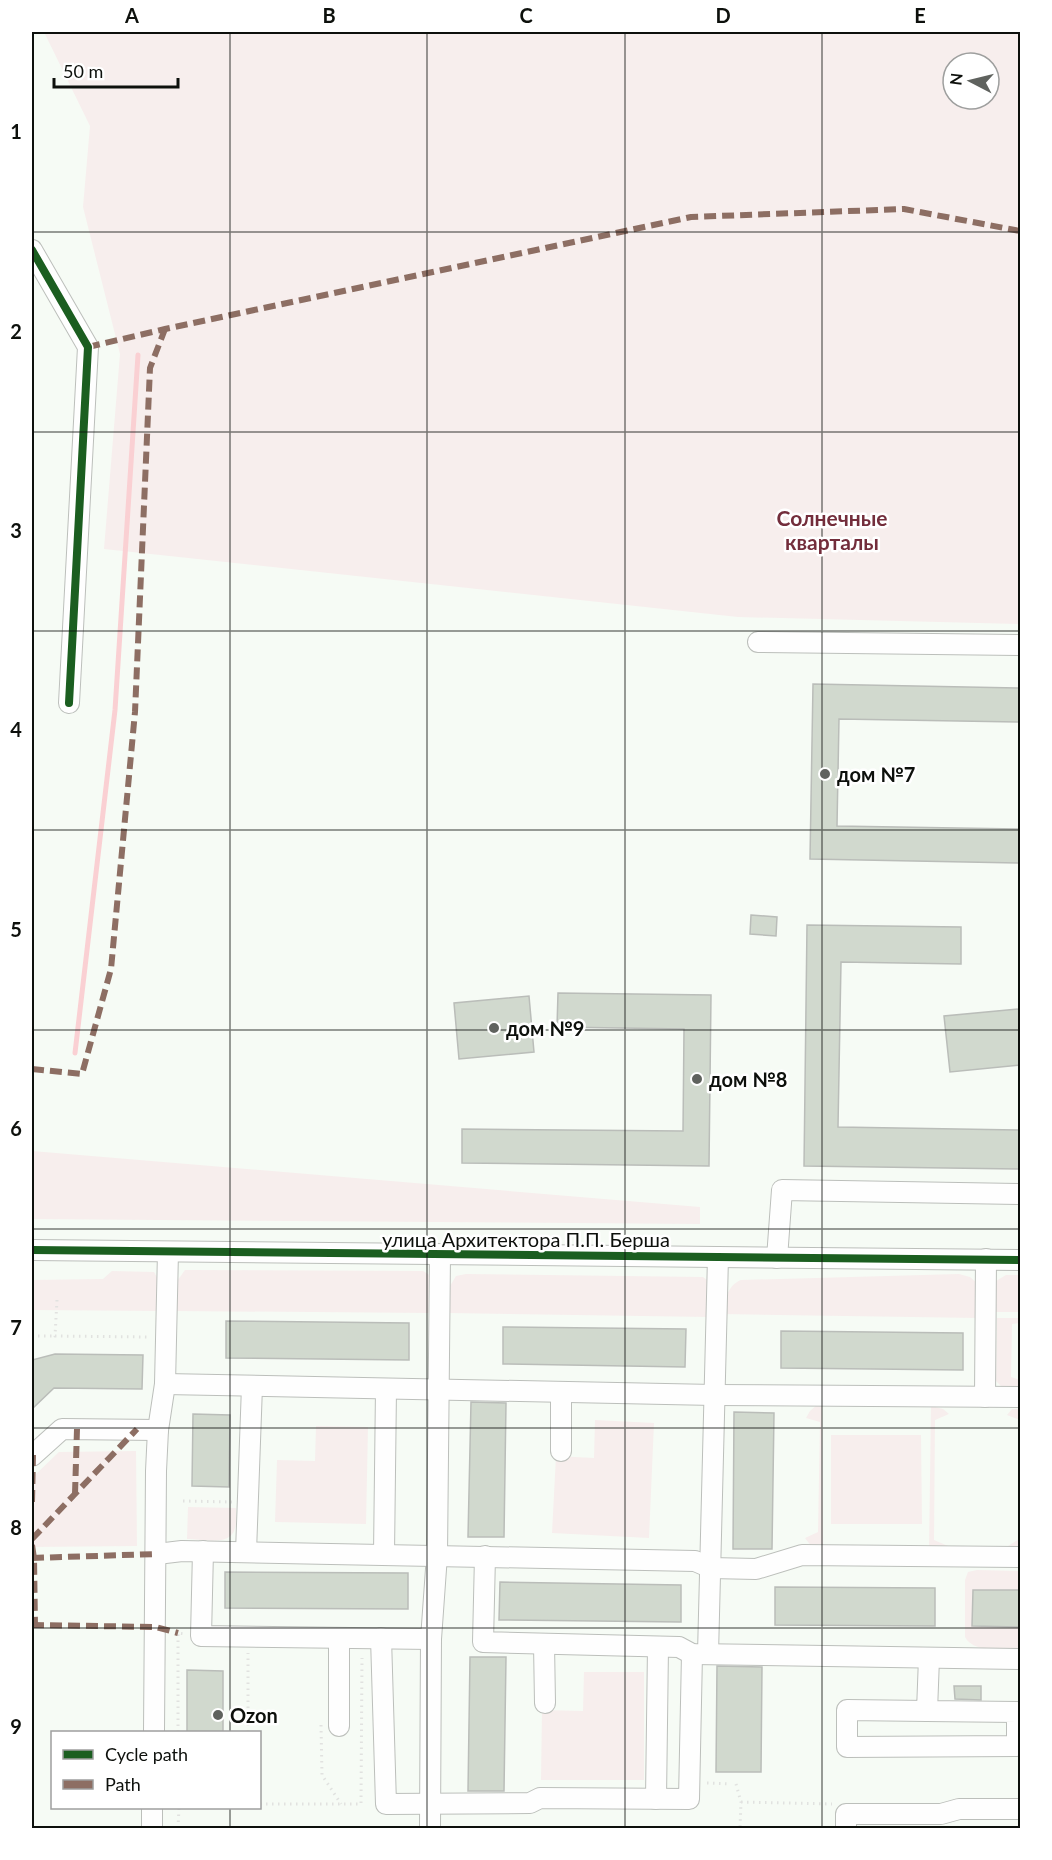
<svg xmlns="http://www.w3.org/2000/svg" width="1052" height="1860" font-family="Lato,sans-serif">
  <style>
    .green { fill: #f7eeed; fill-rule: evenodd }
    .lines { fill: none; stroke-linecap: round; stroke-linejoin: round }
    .stream { stroke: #fad0d3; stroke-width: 5 }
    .building { fill: #d1d9ce; stroke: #babdb9; stroke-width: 1.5 }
    .minor-casing { stroke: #bcbfbb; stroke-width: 22 }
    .path { stroke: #e1e2e0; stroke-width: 3; stroke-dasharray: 1.5 4.5; stroke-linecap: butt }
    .minor { stroke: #fefefe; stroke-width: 20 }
    .quiet { stroke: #8d6e63; stroke-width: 6; stroke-dasharray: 12 6; stroke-linecap: butt }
    .cycleway-casing { stroke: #fff; stroke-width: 11 }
    .cycleway { stroke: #1b5e20; stroke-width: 8 }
    .grid { fill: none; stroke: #0d100c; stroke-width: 1.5; stroke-opacity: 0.55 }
    .poi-dot { fill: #5f625e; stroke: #fff; stroke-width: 2 }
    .labels { text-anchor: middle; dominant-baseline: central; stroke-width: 5; stroke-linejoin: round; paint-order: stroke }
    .poi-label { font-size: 20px; font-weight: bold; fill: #0d100c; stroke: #fff; text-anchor: start }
    .street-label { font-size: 20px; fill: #0d100c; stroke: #fff }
    .neighbourhood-label { font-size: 21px; font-weight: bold; fill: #732d3b; stroke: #fff }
    .neatline { fill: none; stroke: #0d100c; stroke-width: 2 }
    .grid-label { font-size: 20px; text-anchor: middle; font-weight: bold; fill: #0d100c }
  </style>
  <rect width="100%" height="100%" fill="#f6fbf5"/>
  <!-- green -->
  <g class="green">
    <path d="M44 32H1020V624L738 617 104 549 120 354 83 207 90 126ZM953 63H989V99H953Z"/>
    <path d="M32 1151 700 1207V1224L32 1219Z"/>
    <path d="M185 1270 423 1271 431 1276 433 1283 429 1313 175 1311V1284Z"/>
    <path d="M112 1271 154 1272 158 1279 156 1311 32 1310V1280L103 1279Z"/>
    <path d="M466 1274 703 1277 710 1282 709 1317 448 1313 450 1286 456 1276Z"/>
    <path d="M959 1274 970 1277 978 1284V1318L721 1314C725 1302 727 1285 741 1280Z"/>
    <path d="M1006 1275H1020V1312H992L993 1293 996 1281Z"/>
    <path d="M997 1318H1020V1323L1012 1324 1011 1377 1020 1380V1388H1003L996 1381Z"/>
    <path d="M817 1405H822L823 1550 812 1547 805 1538 818 1532 820 1422 806 1418 810 1411Z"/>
    <path d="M931 1406 943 1409 949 1414 935 1420 934 1540 948 1546 945 1549 929 1550Z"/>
    <path d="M1012 1409H1020V1552L1011 1549 1008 1546 1019 1539 1020 1420 1007 1415Z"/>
    <path d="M595 1420 654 1423 649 1538 552 1533 556 1456 594 1458Z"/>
    <path d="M316 1426 368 1427 366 1524 275 1522 277 1460 315 1461Z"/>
    <path d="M831 1435H921L922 1524H831Z"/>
    <path d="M136 1451 137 1546 32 1547V1478L59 1452Z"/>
    <path d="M188 1507 236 1508C236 1514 237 1522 235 1528 231 1547 201 1539 187 1539Z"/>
    <path d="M977 1570 1020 1571V1590H973L972 1626 1020 1627V1648C1004 1648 974 1654 965 1637V1580L968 1572Z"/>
    <path d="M584 1672H644V1780H541L542 1710 583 1711Z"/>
  </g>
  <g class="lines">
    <!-- stream -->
    <path class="stream" d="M75 1053 115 710 138 355"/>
  </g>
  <!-- building -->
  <g class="building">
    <path d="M813 684 1020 688V722L839 719 837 826 1020 829V863L810 859Z"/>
    <path d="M751 915 777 917 776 936 750 934Z"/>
    <path d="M807 925 961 927V964L841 962 838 1127 1020 1130V1169L804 1166Z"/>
    <path d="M558 993 711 995 709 1166 462 1163V1129L683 1131 684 1029 557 1027Z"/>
    <path d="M529 996 534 1052 459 1059 454 1003Z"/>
    <path d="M1019 1009 1020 1065 950 1072 944 1016Z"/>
    <path d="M226 1321 409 1323V1360L226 1358Z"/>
    <path d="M503 1327 686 1329 685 1367 503 1364Z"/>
    <path d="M781 1331 963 1333V1370L781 1368Z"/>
    <path d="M55 1354 143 1355 142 1389 54 1388 32 1409V1360Z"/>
    <path d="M471 1402 506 1403 504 1537H468Z"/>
    <path d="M734 1412 774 1413 772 1549H733Z"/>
    <path d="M193 1414 230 1415 229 1487 192 1486Z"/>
    <path d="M225 1572 408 1573V1609L225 1608Z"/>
    <path d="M500 1582 681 1585V1622L499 1620Z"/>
    <path d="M775 1587 935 1588V1626L775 1625Z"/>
    <path d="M973 1590H1020V1627L972 1626Z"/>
    <path d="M470 1657H506L504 1791H468Z"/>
    <path d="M717 1666 762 1667 761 1772H716Z"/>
    <path d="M187 1670 223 1671V1732H187Z"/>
    <path d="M954 1686H981V1700L955 1699Z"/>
  </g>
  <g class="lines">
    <defs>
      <g id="minor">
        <path d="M32 250 88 347 69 703"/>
        <path d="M758 642 1020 645"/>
        <path d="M32 1250 1020 1260"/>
        <path d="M777 1258 782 1190 1020 1194"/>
        <path d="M165 1384 714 1395 1020 1397"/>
        <path d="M561 1393V1451"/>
        <path d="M985 1397 986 1259"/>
        <path d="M32 1456 62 1429 158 1430"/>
        <path d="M203 1551 201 1636 431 1639 437 1555 440 1255"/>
        <path d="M246 1552 252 1386"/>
        <path d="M157 1554 182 1551 695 1561 711 1568 756 1569 802 1555 1020 1557"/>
        <path d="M384 1554 386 1389"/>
        <path d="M485 1556 483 1642 679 1647 692 1654 1020 1659"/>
        <path d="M381 1638 386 1804 530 1803 540 1798 689 1799 692 1654"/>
        <path d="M544 1644 545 1703"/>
        <path d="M708 1654 718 1257"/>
        <path d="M927 1711 1017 1712V1746L847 1747V1710L927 1711 929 1658"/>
        <path d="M339 1726V1638"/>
        <path d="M154 1732 156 1471 158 1430 165 1384 168 1252"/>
        <path d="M656 1799 658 1647"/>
        <path d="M152 1828V1808"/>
        <path d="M430 1828 431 1639"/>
        <path d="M846 1828V1814H941L959 1809H1020"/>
      </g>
    </defs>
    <!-- minor casing -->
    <use href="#minor" class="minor-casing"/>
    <!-- path -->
    <g class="path">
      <path d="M57 1300 55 1336 148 1337"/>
      <path d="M32 1336H55"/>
      <path d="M183 1501 232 1502"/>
      <path d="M321 1725 322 1775 341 1804"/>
      <path d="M178 1732V1633L185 1634"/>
      <path d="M248 1732V1653"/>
      <path d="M707 1783 731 1784"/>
      <path d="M736 1784 741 1802 740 1828"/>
      <path d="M741 1802 832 1804"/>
      <path d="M260 1804H361L362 1658"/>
      <path d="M178 1828 179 1808"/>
    </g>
    <!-- minor -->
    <use href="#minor" class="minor"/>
    <!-- quiet -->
    <g class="quiet">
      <path d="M88 347 165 329 691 217 904 209 1020 231"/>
      <path d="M32 1069 82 1074 111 969 135 712 150 368 165 329"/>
      <path d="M75 1494 77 1429"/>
      <path d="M32 1502 33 1455"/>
      <path d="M32 1539 137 1429"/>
      <path d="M32 1545 34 1558 35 1626"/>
      <path d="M32 1558 157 1554"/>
      <path d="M32 1625 156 1627 178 1633"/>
    </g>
    <defs>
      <g id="cycleway">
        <path d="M32 250 88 347 69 703"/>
        <path d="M32 1250 1020 1260"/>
      </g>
    </defs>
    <!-- cycleway casing -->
    <use href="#cycleway" class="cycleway-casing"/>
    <!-- cycleway -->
    <use href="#cycleway" class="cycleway"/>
  </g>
  <!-- grid -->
  <path class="grid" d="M230 32V1732M427 32V1828M625 32V1828M822 32V1828M32 232H1020M32 432H1020M32 631H1020M32 830H1020M32 1030H1020M32 1229H1020M32 1428H1020M32 1628H1020M230 1808V1828"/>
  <!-- markers -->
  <g class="poi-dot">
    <circle cx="825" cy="774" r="6"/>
    <circle cx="494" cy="1028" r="6"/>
    <circle cx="697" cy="1079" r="6"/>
    <circle cx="218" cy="1715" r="6"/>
  </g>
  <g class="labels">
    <!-- poi labels -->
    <g class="poi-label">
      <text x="837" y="774">дом №7</text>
      <text x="506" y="1028">дом №9</text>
      <text x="709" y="1079">дом №8</text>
      <text x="230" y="1715">Ozon</text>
    </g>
    <!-- street labels -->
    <g class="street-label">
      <text x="526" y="1239">улица Архитектора П.П. Берша</text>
    </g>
    <!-- neighbourhood labels -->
    <g class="neighbourhood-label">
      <text x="832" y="517">Солнечные<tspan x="832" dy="24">кварталы</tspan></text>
    </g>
  </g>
  <!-- border -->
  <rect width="1052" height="1860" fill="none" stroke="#ffffff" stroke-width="66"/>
  <!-- legend -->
  <rect x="51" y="1731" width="210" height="78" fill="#ffffff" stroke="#9e9f9e" stroke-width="1.5"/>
  <rect x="63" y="1750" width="30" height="9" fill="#1b5e20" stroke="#9e9f9e" stroke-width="1.5"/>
  <text x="105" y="1761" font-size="18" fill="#0d100c">Cycle path</text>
  <rect x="63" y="1780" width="30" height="9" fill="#8d6e63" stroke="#9e9f9e" stroke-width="1.5"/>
  <text x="105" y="1791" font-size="18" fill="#0d100c">Path</text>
  <!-- north arrow -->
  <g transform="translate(971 81) rotate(277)"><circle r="28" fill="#ffffff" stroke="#9e9f9e" stroke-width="1.5"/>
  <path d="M0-4.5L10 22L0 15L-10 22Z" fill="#5f625e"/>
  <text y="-9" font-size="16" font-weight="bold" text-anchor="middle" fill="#0d100c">N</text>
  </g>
  <!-- scale -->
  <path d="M54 78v9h124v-9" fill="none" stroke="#0d100c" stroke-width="3"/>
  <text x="63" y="78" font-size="18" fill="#0d100c" stroke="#ffffff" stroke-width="4.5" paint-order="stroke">50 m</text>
  <rect x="33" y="33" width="986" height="1794" class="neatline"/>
  <g class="grid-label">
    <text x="132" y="23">A</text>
    <text x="329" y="23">B</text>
    <text x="526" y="23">C</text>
    <text x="723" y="23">D</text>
    <text x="920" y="23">E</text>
    <text x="16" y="139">1</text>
    <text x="16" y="339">2</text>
    <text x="16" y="538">3</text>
    <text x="16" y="737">4</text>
    <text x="16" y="937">5</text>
    <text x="16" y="1136">6</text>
    <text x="16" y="1335">7</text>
    <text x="16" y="1535">8</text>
    <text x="16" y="1734">9</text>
  </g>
</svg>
